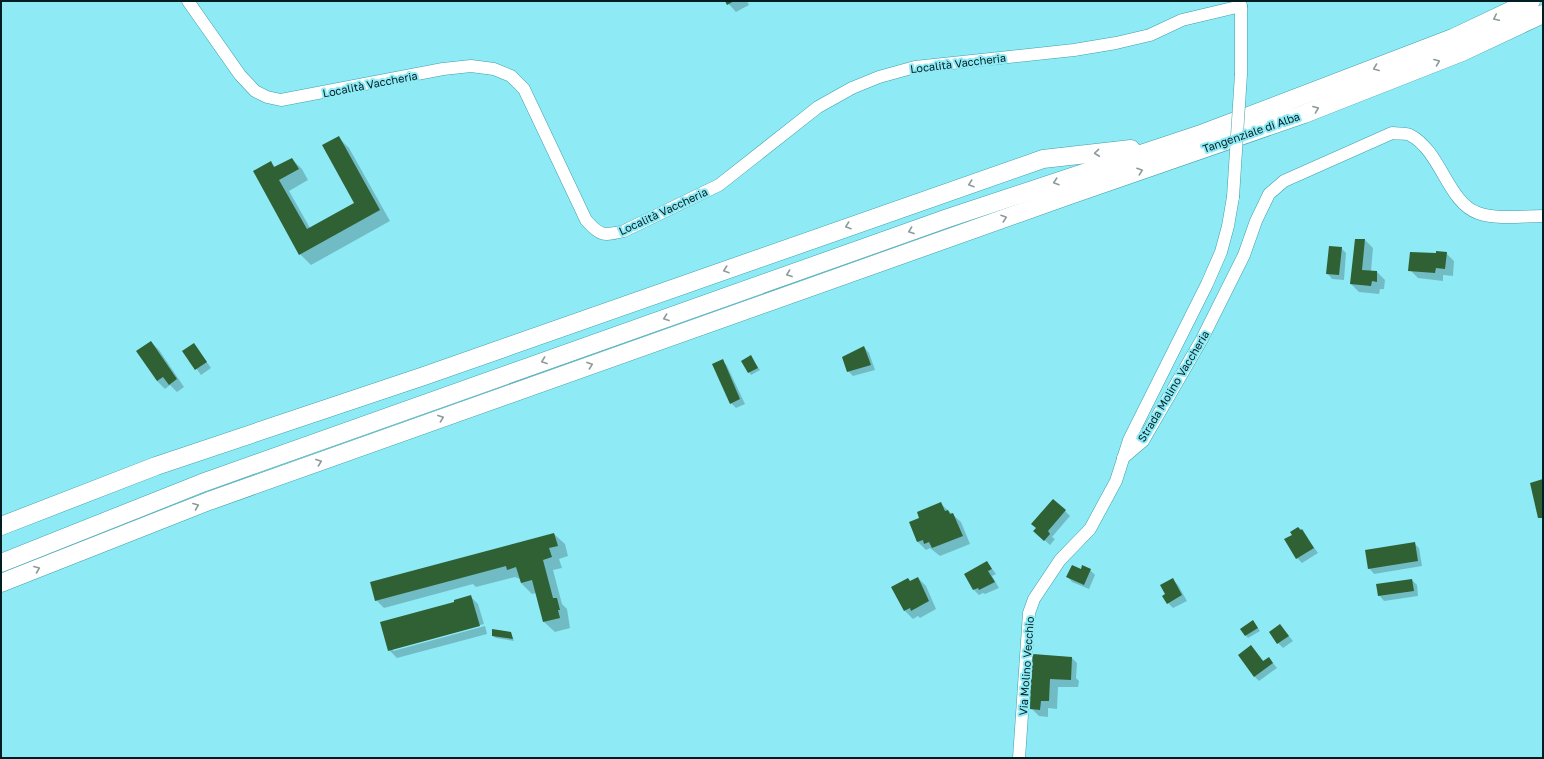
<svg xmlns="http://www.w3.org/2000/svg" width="1544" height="759" font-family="'Golos Text',sans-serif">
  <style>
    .shadow { fill: #0003 }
    .building { fill: #306134 }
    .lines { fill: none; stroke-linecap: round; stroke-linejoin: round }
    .minor-casing { stroke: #3f9faa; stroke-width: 13 }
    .highway-casing { stroke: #3f9faa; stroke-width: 19 }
    .minor { stroke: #fff; stroke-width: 12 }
    .highway { stroke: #fff; stroke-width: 18 }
    .minor-bridge-casing { stroke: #3f9faa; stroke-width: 13; stroke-linecap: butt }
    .minor-bridge { stroke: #fff; stroke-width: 12 }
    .oneway { stroke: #8d9a9c }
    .labels { text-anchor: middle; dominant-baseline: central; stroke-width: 4; stroke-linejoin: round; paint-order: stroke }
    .street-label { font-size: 11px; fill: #011f22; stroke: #8eebf6 }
  </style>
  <rect width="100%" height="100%" fill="#8eebf6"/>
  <!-- shadow -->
  <g class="shadow">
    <path d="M726 1H747L749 5 736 12Z"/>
    <path d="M338 137 349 148 390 221 311 265 300 254 270 162 276 168 292 159 302 169 308 180 289 191 310 228 355 203Z"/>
    <path d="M1365 240 1373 248 1371 271 1377 272 1385 280 1384 289H1380L1379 294 1359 292 1351 284Z"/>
    <path d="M1341 248 1346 253 1344 280 1332 279 1327 273Z"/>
    <path d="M1446 253 1454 261 1453 276 1443 275V281L1418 278 1410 270 1437 254Z"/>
    <path d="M151 342 159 350 184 387 177 392 170 385 165 389 157 381Z"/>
    <path d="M194 344 211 368 201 375 184 351Z"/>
    <path d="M864 347 869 353 875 370 853 376 848 371Z"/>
    <path d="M751 357 760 370 751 375 749 372Z"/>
    <path d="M722 360 727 366 745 404 736 408 731 403Z"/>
    <path d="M941 504 961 522 970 544 940 556 930 548 926 550 918 542 911 522 921 518Z"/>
    <path d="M1065 511 1070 516 1052 537 1055 539 1050 545 1040 536Z"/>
    <path d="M1302 531 1318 553 1302 563 1297 558Z"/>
    <path d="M554 534 565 544 568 556 559 559 562 568 553 570 562 604 567 609 570 628 555 632 544 622 536 593 532 594 521 583 520 579 515 577 476 587 473 584 384 608 376 600Z"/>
    <path d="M1414 543 1419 548 1422 566 1374 574 1369 568Z"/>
    <path d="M987 562 996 574 992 576 999 588 985 594 983 593 979 595 974 590Z"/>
    <path d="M1081 570H1090L1095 575 1089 589 1072 582 1067 576Z"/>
    <path d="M918 578 926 586 936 609 920 618 918 616 913 619 905 611 892 588Z"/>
    <path d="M1173 580 1178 585 1187 601 1173 608 1168 603 1166 595Z"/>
    <path d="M1412 580 1417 585 1418 596 1384 601 1379 595Z"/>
    <path d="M470 596 478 604 484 624 393 648V651L485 626 487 634 397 658 389 650 456 603Z"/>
    <path d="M1253 621 1260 631 1248 638 1246 636Z"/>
    <path d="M1280 625 1293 641 1283 648 1278 643Z"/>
    <path d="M511 633 514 641 496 638 493 636Z"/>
    <path d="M1251 646 1264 662 1269 658 1277 668 1259 681 1254 676Z"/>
    <path d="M1034 655 1072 658 1077 663 1076 678 1079 681 1078 687H1058L1057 709 1048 708V717L1039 716 1031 708Z"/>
  </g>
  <!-- building -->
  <g class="building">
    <path d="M725 1H734L727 5Z"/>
    <path d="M339 136 380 210 299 255 253 171 271 161 274 167 292 158 299 169 279 180 307 229 354 203 322 145Z"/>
    <path d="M1355 239H1365L1362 270 1377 271V282L1372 281 1371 286 1350 284Z"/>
    <path d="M1329 246 1342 247 1339 275 1326 274Z"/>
    <path d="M1436 251 1447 252 1445 269 1436 268 1435 273 1408 271 1410 252 1436 253Z"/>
    <path d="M151 341 177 379 169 385 163 377 157 381 136 351Z"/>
    <path d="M194 343 207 362 195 370 182 351Z"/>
    <path d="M864 346 871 365 847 372 842 357Z"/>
    <path d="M751 355 758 368 748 373 741 361Z"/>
    <path d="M723 359 740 399 730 404 712 364Z"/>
    <path d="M1543 479V518H1538L1530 483Z"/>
    <path d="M1053 499 1066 510 1048 531 1050 534 1044 541 1033 531 1036 528 1031 524Z"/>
    <path d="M941 502 945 511 948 510 950 514 953 513 963 536 932 548 929 542 924 544 923 540 917 542 909 522 919 518 917 512Z"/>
    <path d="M1298 527 1301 530 1302 529 1314 548 1296 559 1284 539 1292 535 1290 532Z"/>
    <path d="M554 533 558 546 549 548 552 557 543 560 553 598H557L560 610H558L560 618 543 622 532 580 521 583 516 567 507 570 506 566 375 601 370 582Z"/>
    <path d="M1415 542 1418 561 1368 569 1365 550Z"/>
    <path d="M987 561 992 569 988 571 995 582 979 590 978 588 973 590 964 574Z"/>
    <path d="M1072 565 1081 569 1082 565 1091 569 1084 585 1066 577Z"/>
    <path d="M918 577 929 601 911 611 910 608 904 611 891 587 908 578 910 581Z"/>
    <path d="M1173 578 1182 595 1167 604 1162 596 1165 594 1160 585Z"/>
    <path d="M1412 579 1414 591 1378 596 1376 584Z"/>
    <path d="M471 595 480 626 388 651 380 622 454 602V600Z"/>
    <path d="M1253 620 1258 628 1245 636 1240 629Z"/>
    <path d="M1280 624 1289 636 1277 644 1269 632Z"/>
    <path d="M492 629 511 632 513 639 492 636Z"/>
    <path d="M1251 645 1263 661 1269 657 1273 663 1254 677 1238 655Z"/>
    <path d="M1033 654 1072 657 1071 680 1050 679 1049 701H1041L1040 710 1030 709 1031 670Z"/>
  </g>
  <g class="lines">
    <defs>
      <g id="minor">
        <path d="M188 1 240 75 255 91 267 97 281 100 443 69 471 66 494 69 511 76 524 89 586 220C600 236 603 236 624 231L719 185 818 107 852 88 879 77 915 67 1074 50 1116 43 1150 35 1182 20 1241 6"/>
        <path d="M1241 6V74"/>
        <path d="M1123 458 1143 441 1202 339 1244 255 1256 221 1269 194 1284 181 1392 133C1398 134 1406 133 1410 135 1441 151 1448 203 1478 213 1498 220 1523 216 1543 216"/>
        <path d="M1019 758 1029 613 1034 599 1060 560 1090 529 1116 481 1129 440 1207 284 1221 252 1228 226 1233 197"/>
      </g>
      <g id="highway">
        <path d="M1 526 156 466 424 376 1043 159 1131 149"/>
        <path d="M1 563 202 483 948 218 1204 133 1453 38 1531 1"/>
        <path d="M1 583 209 501 1070 195 1304 114 1462 52 1543 14"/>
      </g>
    </defs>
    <!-- minor casing -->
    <use href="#minor" class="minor-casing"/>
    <!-- highway casing -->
    <use href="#highway" class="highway-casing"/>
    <!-- minor -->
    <use href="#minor" class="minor"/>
    <!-- highway -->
    <use href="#highway" class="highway"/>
    <defs>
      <path id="minor-bridge" d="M1233 197 1241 74"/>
    </defs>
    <!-- minor-bridge casing -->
    <use href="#minor-bridge" class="minor-bridge-casing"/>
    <!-- minor-bridge -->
    <use href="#minor-bridge" class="minor-bridge"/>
  </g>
  <!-- one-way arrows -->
  <defs><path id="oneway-chevron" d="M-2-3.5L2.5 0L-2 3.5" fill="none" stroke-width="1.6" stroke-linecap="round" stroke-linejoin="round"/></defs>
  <g class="oneway">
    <use href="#oneway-chevron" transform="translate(1496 18) rotate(155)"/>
    <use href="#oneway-chevron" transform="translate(1437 62) rotate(-21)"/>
    <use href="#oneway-chevron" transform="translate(1376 68) rotate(159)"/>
    <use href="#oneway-chevron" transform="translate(1316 109) rotate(-21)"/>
    <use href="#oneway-chevron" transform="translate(1097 153) rotate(174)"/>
    <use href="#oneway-chevron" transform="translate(1140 171) rotate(-19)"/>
    <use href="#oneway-chevron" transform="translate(1056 182) rotate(162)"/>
    <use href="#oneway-chevron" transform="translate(971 184) rotate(161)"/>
    <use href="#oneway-chevron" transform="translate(1004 218) rotate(-19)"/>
    <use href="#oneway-chevron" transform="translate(848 226) rotate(161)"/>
    <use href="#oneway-chevron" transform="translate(911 231) rotate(160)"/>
    <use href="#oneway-chevron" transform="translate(726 270) rotate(161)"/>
    <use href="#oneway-chevron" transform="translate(789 274) rotate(160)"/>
    <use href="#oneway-chevron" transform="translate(666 318) rotate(160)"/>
    <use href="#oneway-chevron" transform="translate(544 361) rotate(160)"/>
    <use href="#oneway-chevron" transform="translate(590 365) rotate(-20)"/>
    <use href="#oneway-chevron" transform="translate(441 418) rotate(-20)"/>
    <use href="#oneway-chevron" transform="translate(319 462) rotate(-20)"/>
    <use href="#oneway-chevron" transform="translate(196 506) rotate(-22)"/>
    <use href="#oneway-chevron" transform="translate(37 569) rotate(-22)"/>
  </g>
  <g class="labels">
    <!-- street labels -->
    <g class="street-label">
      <text transform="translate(958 63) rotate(-7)">Località Vaccheria</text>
      <text transform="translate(370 84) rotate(-11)">Località Vaccheria</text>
      <text transform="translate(1251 132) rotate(-19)">Tangenziale di Alba</text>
      <text transform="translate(663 211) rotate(-25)">Località Vaccheria</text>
      <text transform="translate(1173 386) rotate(-59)">Strada Molino Vaccheria</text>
      <text transform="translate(1026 666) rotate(-86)">Via Molino Vecchio</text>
    </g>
  </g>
  <!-- border -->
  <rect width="1544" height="759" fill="none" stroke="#011f22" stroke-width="4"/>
</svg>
